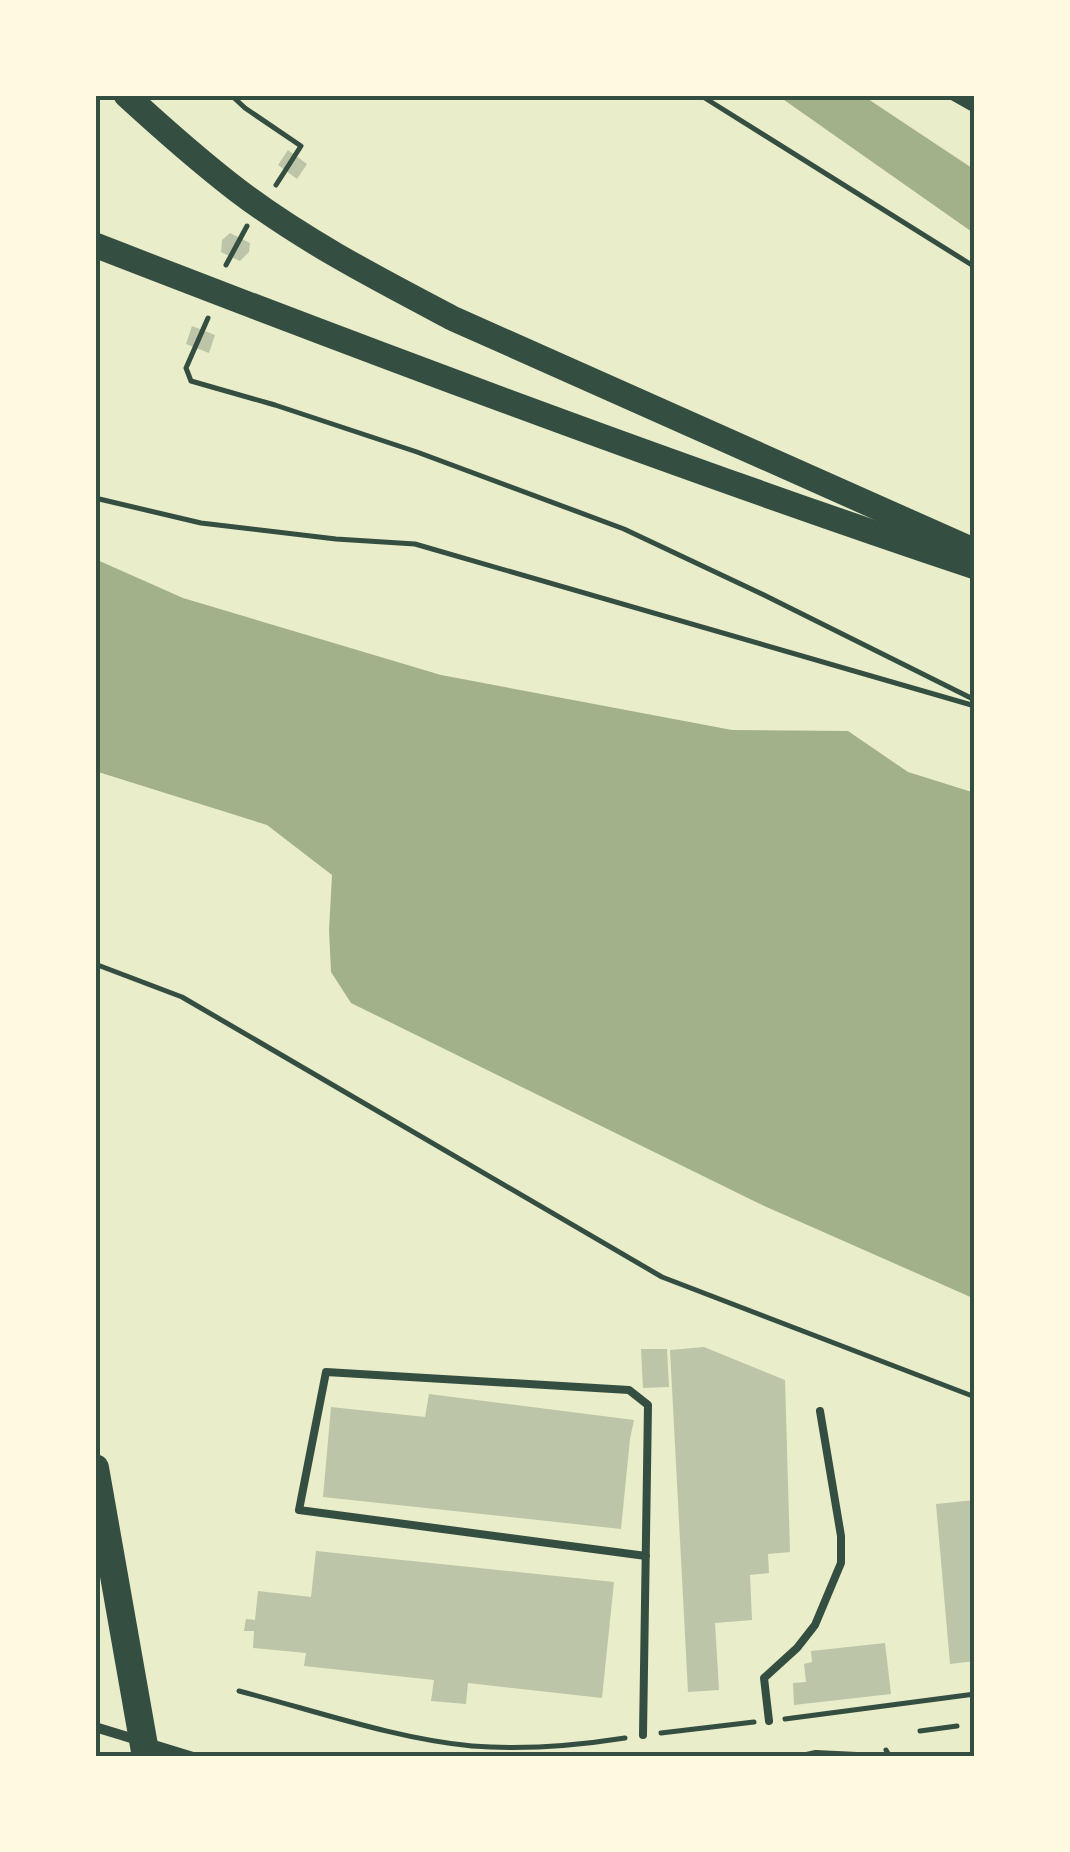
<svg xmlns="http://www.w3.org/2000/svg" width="1070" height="1852" font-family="Commissioner,sans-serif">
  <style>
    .water { fill: #a3b18a }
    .building { fill: #bcc5a7 }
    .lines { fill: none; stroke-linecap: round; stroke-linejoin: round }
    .path { stroke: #344e41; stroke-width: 5 }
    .service { stroke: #344e41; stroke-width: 8 }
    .minor { stroke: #344e41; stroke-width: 10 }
    .trunk { stroke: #344e41; stroke-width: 25 }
    .motorway { stroke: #344e41; stroke-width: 28 }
    .neatline { fill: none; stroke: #344e41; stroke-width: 4 }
  </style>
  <rect width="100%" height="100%" fill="#e9edc9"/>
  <!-- water -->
  <g class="water">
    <path d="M777 95H862L975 170V234Z"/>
    <path d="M95 559 183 598 441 675 732 730 848 731 908 772 975 793V1299L760 1204 351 1003 331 972 329 930 332 875 267 825 95 771Z"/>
  </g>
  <!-- building -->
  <g class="building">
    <path d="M288 150 307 164 297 179 278 165Z"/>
    <path d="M230 233 250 243 249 252 240 261 221 252 222 240Z"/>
    <path d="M192 326 215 335 209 353 186 344Z"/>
    <path d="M704 1347 785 1380 790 1552 768 1554 769 1573 750 1575 752 1620 715 1623 719 1690 688 1692 670 1350Z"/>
    <path d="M641 1349H667L669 1387 643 1388Z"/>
    <path d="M429 1394 634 1420 630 1439 621 1529 323 1497 331 1407 425 1417Z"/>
    <path d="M975 1500V1661L950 1664 936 1504Z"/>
    <path d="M316 1551 614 1582 602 1698 468 1683 466 1704 431 1701 434 1680 304 1666 306 1653 253 1648 254 1631H244L246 1619 255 1620 258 1591 311 1597Z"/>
    <path d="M885 1643 891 1694 794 1705 793 1683 806 1682 804 1664 812 1662 811 1651Z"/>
  </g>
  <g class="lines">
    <!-- path -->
    <g class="path">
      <path d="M231 95 245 108 301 146 276 185"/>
      <path d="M700 95 975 267"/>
      <path d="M226 265 247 226"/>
      <path d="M208 318 186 368 191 381 275 405 417 452 624 529 764 595 975 700"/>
      <path d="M95 498 201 523 336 539 415 544 975 706"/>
      <path d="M95 964 182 997 662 1277 975 1397"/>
      <path d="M239 1691C313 1710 396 1739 472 1746 523 1750 574 1746 625 1738"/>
      <path d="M785 1719 975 1694"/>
      <path d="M920 1731 957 1726"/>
      <path d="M661 1733 754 1722"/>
      <path d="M886 1750 890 1757"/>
    </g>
    <!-- service -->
    <g class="service">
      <path d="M769 1721 764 1678 797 1648 815 1625 841 1563V1536L820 1411"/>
      <path d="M643 1735 648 1405 629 1390 326 1372 299 1510 646 1556"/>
    </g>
    <!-- minor -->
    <g class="minor">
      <path d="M952 95 975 108"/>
      <path d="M975 1720V1741"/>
      <path d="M95 1727 193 1757"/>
      <path d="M807 1757 816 1755 857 1757"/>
    </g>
    <!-- trunk -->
    <g class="trunk">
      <path d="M126 95C162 128 198 160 237 190 304 241 380 280 454 319L975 551"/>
      <path d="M95 245C386 358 679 468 975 567"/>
    </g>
    <!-- motorway -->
    <path class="motorway" d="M95 1468 146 1757"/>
  </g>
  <!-- border -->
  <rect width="1070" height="1852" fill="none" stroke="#fefae0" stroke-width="195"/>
  <rect x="98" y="98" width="874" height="1656" class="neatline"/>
</svg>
